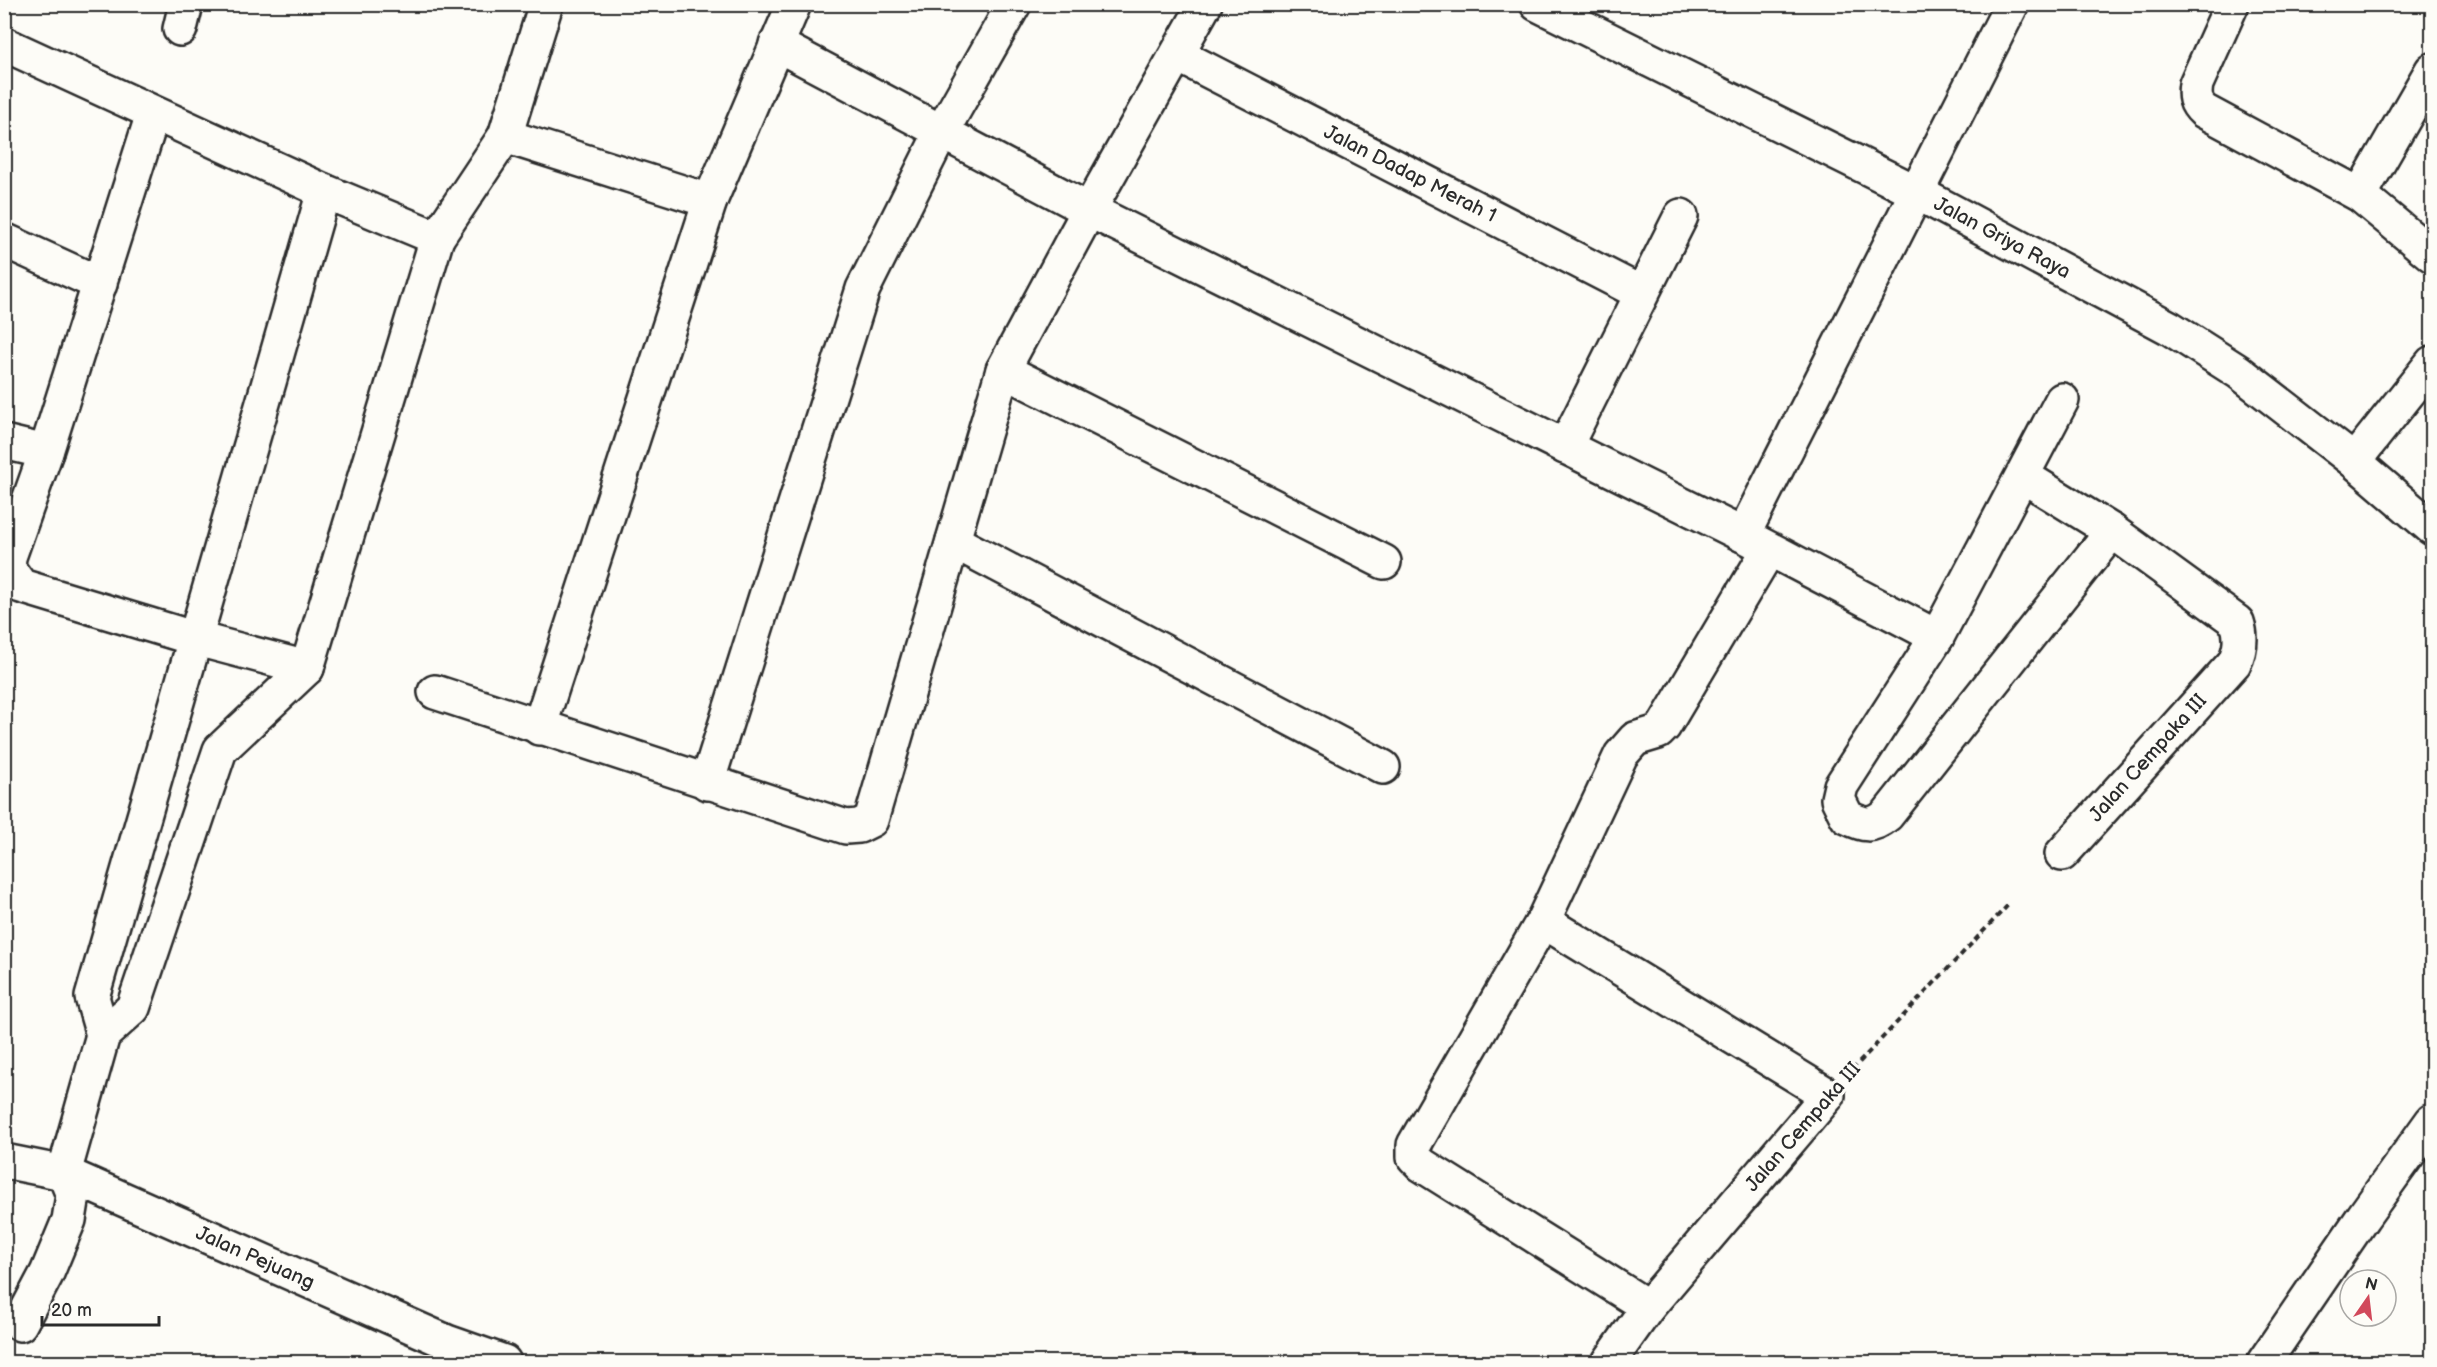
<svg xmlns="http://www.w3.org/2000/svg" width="2437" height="1367" font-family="'Balsamiq Sans',sans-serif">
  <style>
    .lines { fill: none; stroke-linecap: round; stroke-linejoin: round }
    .street-casing { stroke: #2b2b2b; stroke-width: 38 }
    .secondary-casing { stroke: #2b2b2b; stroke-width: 38 }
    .path { stroke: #2b2b2b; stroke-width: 4; stroke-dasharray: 6 4.5; stroke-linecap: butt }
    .street { stroke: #fdfcf7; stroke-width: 33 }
    .secondary { stroke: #fdfcf7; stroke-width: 33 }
    .labels { text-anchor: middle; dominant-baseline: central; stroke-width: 6; stroke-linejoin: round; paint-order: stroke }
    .street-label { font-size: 20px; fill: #2b2b2b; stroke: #fdfcf7 }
  </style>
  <rect width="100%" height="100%" fill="#fdfcf7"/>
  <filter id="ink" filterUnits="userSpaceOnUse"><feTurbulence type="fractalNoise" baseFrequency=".0167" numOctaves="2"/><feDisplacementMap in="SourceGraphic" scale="12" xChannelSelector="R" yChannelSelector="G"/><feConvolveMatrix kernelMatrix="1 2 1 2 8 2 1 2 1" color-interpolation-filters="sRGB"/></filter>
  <g filter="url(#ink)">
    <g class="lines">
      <defs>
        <g id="street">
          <path d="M1537 4 1916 192 2170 328 2239 372 2354 461 2432 528"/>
          <path d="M2232 4 2196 84C2194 96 2195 103 2204 111L2360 195 2432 255"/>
          <path d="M180 29 186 4"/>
          <path d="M4 44 324 191"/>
          <path d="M776 44 1089 210 1743 535 1937 637"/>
          <path d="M1178 55 1641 293"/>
          <path d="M153 114 46 452 9 557 8 568 21 586 193 638 307 668"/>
          <path d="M505 136 710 201"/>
          <path d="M2360 195 2432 70"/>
          <path d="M4 240 100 284"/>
          <path d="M1003 370 1384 562"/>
          <path d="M2062 400 1937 637 1841 786 1838 799 1847 817C1863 825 1872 828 1887 815L2112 531"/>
          <path d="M4 442 46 452"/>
          <path d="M1565 447 1681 216"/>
          <path d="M2354 461 2432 363"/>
          <path d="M2023 476 2112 531 2237 622C2242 637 2241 649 2234 663L2062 854"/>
          <path d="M1743 535 2012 4"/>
          <path d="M953 541 1383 767"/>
          <path d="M435 692 846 827 859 826 871 820 1003 370 1089 210 1205 4"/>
          <path d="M539 728 710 201 794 4"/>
          <path d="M707 783 863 289 941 133 1014 4"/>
          <path d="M1543 921 1828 1095 1648 1307 1609 1362"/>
          <path d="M103 1035 92 997 324 191 437 238 505 136 546 4"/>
          <path d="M1648 1307 1422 1165 1414 1157V1145L1543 921 1621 755 1635 739 1658 732 1664 726 1768 551"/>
          <path d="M20 1324 47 1273 69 1220 73 1195 64 1173 103 1035 133 1008 220 750 307 668 437 238"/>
        </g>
        <g id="secondary">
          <path d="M4 1161 64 1173 447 1342 504 1362"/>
          <path d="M2264 1362 2363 1217 2432 1121"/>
        </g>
      </defs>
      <!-- street casing -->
      <use href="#street" class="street-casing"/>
      <!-- secondary casing -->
      <use href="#secondary" class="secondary-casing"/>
      <!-- path -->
      <path class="path" d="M1852 1070 2010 903"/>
      <!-- street -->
      <use href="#street" class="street"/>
      <!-- secondary -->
      <use href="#secondary" class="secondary"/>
    </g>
  </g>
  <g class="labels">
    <!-- street labels -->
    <g class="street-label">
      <text transform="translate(1410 174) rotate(27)">Jalan Dadap Merah 1</text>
      <text transform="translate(2002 238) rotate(28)">Jalan Griya Raya</text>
      <text transform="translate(2148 758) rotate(-48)">Jalan Cempaka III</text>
      <text transform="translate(1803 1127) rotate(-49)">Jalan Cempaka III</text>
      <text transform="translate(255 1258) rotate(24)">Jalan Pejuang</text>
    </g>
  </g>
  <!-- margin -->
  <rect width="2437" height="1367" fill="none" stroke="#fdfcf7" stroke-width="24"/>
  <rect x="12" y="12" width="2413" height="1343" fill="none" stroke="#2b2b2b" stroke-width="2" filter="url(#ink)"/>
  <!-- north arrow -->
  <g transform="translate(2368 1298) rotate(14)"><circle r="28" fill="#fdfcf7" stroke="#a9a8a5" stroke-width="1.5"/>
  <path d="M0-4.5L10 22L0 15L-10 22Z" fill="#d1495b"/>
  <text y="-9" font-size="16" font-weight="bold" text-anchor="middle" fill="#2b2b2b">N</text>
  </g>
  <!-- scale -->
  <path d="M42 1316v9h117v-9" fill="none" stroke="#2b2b2b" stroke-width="3"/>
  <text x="51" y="1316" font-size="18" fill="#2b2b2b" stroke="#fdfcf7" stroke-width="4.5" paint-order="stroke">20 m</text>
</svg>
